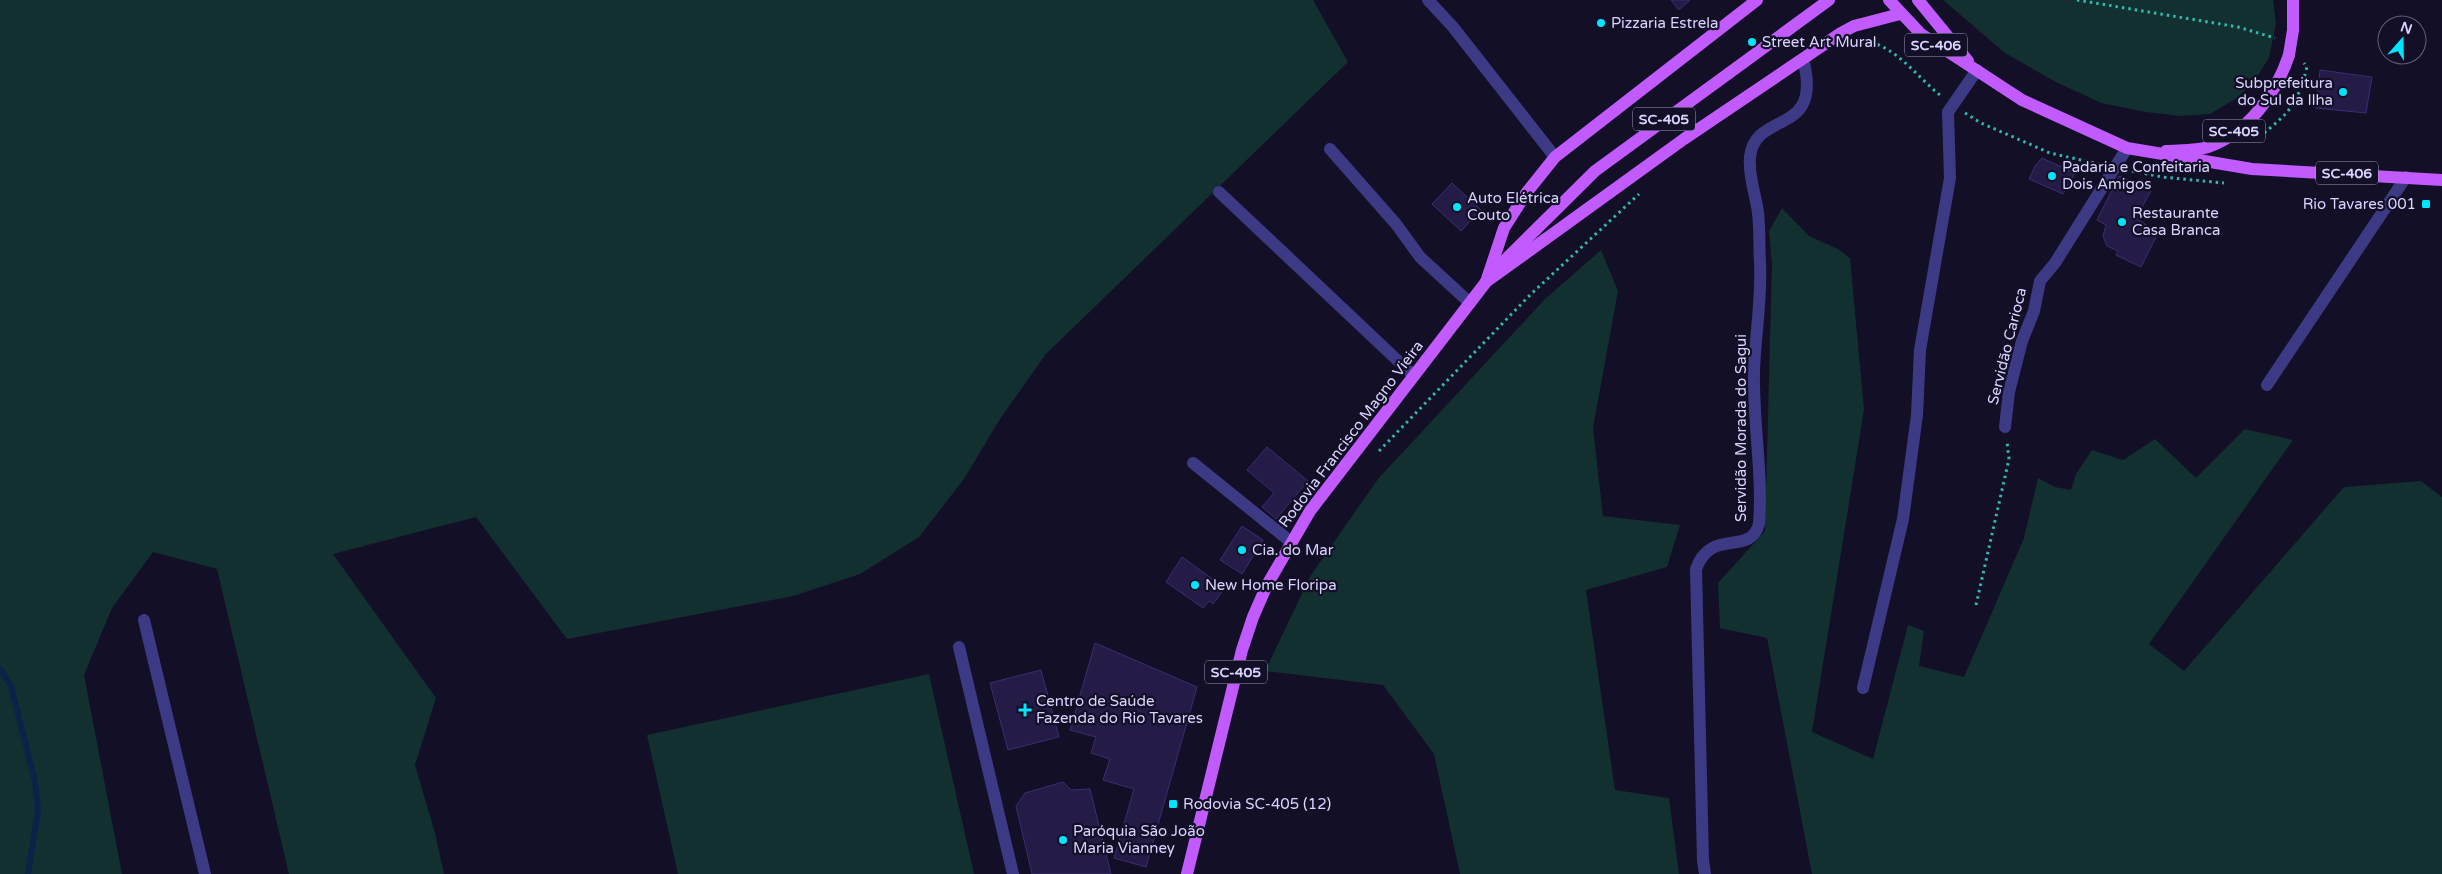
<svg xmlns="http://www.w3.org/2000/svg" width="2442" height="874" font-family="'Varela Round',sans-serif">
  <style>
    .green { fill: #12302f }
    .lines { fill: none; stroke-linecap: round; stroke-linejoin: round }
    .stream { stroke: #0c2248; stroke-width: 6 }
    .building { fill: #241b47; stroke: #3b2d73 }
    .path { stroke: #2fb8b0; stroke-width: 3; stroke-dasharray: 2.5 4; stroke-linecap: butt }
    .minor { stroke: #3d3a85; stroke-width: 12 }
    .major { stroke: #c25bff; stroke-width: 12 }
    .major-bridge { stroke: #c25bff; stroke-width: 12 }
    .poi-dot { fill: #00e5ff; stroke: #130f26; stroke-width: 2 }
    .labels { text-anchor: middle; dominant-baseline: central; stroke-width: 4.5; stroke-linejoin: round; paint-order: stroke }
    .shield { fill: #130f26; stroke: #9e99be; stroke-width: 1 }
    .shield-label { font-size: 14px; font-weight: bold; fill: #d9d4ff }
    .poi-label { font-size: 15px; fill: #d9d4ff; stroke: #130f26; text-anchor: start }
    .street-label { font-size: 15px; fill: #d9d4ff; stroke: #130f26 }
  </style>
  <rect width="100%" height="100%" fill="#130f26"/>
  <!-- green -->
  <g class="green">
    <path d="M0 0H1313L1348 62 1046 354 1000 419 964 479 919 537 860 574 793 596 567 639 476 517 333 554 436 698 415 765 435 833 444 874H289L217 569 153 552 112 608 84 675 122 874H0Z"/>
    <path d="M1943 0H2273L2276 23 2269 58 2252 84 2235 99 2210 114 2181 116 2146 112 2101 103 2054 81 2005 53Z"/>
    <path d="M1782 208 1809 236 1838 249 1850 258 1864 410 1812 732 1873 759 1908 625 1924 631 1919 666 1964 677 2024 538 2038 478 2055 487 2071 490 2076 474 2092 450 2123 460 2155 439 2196 478 2245 429 2293 440 2149 644 2184 671 2344 487 2421 481 2442 497V874H1812L1767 638 1720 628 1718 583 1765 531 1772 264 1769 231Z"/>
    <path d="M1601 250 1618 291 1593 428 1603 516 1680 525 1667 567 1586 590 1615 790 1669 798 1679 874H1460L1434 754 1383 685 1265 671 1311 575 1378 479 1545 299Z"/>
    <path d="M929 674 974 874H678L647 735Z"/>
  </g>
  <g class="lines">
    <!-- stream -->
    <path class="stream" d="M0 669 11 686 35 781 38 811 28 874"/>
  </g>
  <!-- building -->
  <g class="building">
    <path d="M1671 0H1690L1679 10Z"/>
    <path d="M2320 70 2372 77 2366 113 2316 108Z"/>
    <path d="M2042 158 2075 173 2063 194 2029 179 2035 166Z"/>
    <path d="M2119 176 2151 191 2136 218 2158 233 2141 267 2116 255 2118 251 2107 246 2103 236 2106 225 2097 220Z"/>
    <path d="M1452 183 1481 210 1461 231 1432 204Z"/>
    <path d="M1267 447 1308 481 1276 519 1262 507 1274 493 1247 470Z"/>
    <path d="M1242 526 1263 540 1242 574 1220 560Z"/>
    <path d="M1182 557 1225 588 1213 604 1209 601 1203 608 1166 582Z"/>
    <path d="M1095 643 1197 687 1146 867 1114 858 1134 789 1103 780 1110 759 1091 753 1096 737 1070 730Z"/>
    <path d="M1041 670 1059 737 1008 750 990 683Z"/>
    <path d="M1063 782 1071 790 1090 789 1111 874H1032L1016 806 1025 793Z"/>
  </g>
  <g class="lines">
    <!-- path -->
    <g class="path">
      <path d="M2077 0 2238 27 2275 38"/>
      <path d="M1865 41C1896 46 1916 76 1940 95"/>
      <path d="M1965 113 1981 123 2050 153 2099 164"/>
      <path d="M2259 137C2289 113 2297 106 2307 67L2304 63"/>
      <path d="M2132 171 2162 177 2224 183"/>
      <path d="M1379 451 1531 294 1639 194"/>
      <path d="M1976 605 2009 459 2007 442"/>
    </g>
    <!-- minor -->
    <g class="minor">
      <path d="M1428 0 1453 27 1555 157"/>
      <path d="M1330 149 1396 224 1420 257 1470 303"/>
      <path d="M1219 192 1413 375"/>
      <path d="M2267 385 2406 177"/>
      <path d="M2005 427 2009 392 2022 341 2034 311 2040 281 2055 263 2127 148"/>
      <path d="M1193 463 1291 542"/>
      <path d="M144 620 205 874"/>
      <path d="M959 647 1013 874"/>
      <path d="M1863 688 1903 519 1917 415 1920 350 1950 178 1948 112 1977 70"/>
      <path d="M1705 874 1703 860 1696 569C1711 527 1750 557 1759 524 1763 474 1753 423 1754 372 1755 336 1762 299 1760 263 1759 246 1760 230 1758 213 1756 195 1748 176 1750 157 1755 109 1824 138 1803 59"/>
    </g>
    <!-- major -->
    <g class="major">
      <path d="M1889 0 1921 34 2022 100 2127 148 2252 169 2442 180"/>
      <path d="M1918 0 1968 61"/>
      <path d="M2166 151C2179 150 2196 151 2208 147 2248 133 2276 94 2289 55"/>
      <path d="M1500 265 1595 171 1829 0"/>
      <path d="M1486 282 1504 228 1527 192 1555 157 1757 0"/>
      <path d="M1187 874 1242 650 1253 617 1267 585 1310 511 1486 282 1684 139 1841 33 1854 26 1900 14"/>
    </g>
    <!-- major-bridge -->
    <path class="major-bridge" d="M2289 55 2293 30V0"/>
  </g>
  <!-- markers -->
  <g class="poi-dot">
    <circle cx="1601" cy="23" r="5"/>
    <circle cx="1752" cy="42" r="5"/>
    <circle cx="2343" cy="92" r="5"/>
    <circle cx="2052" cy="176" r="5"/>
    <rect x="2421" y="199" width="10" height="10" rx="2.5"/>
    <circle cx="1457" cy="207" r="5"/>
    <circle cx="2122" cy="222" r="5"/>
    <circle cx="1242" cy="550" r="5"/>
    <circle cx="1195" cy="585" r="5"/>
    <path d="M1022.5 702.5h5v5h5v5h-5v5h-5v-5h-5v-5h5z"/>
    <rect x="1168" y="799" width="10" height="10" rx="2.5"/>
    <circle cx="1063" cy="840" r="5"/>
  </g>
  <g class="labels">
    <!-- shield labels -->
    <g class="shield">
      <rect x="1905" y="33.5" width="62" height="23" rx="4"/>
      <rect x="1633" y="107.5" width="62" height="23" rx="4"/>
      <rect x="2203" y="119.5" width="62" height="23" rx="4"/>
      <rect x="2316" y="161.5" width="62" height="23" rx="4"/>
      <rect x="1205" y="660.5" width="62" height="23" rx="4"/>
    </g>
    <g class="shield-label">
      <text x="1936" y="45">SC-406</text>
      <text x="1664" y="119">SC-405</text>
      <text x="2234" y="131">SC-405</text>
      <text x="2347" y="173">SC-406</text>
      <text x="1236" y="672">SC-405</text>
    </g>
    <!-- poi labels -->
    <g class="poi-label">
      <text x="1611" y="23">Pizzaria Estrela</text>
      <text x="1762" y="42">Street Art Mural</text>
      <text x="2333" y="83" text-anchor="end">Subprefeitura<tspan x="2333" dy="17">do Sul da Ilha</tspan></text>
      <text x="2062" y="167">Padaria e Confeitaria<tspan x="2062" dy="17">Dois Amigos</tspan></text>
      <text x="1467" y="198">Auto Elétrica<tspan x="1467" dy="17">Couto</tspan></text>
      <text x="2416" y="204" text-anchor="end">Rio Tavares 001</text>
      <text x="2132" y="213">Restaurante<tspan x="2132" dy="17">Casa Branca</tspan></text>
      <text x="1252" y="550">Cia. do Mar</text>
      <text x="1205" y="585">New Home Floripa</text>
      <text x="1036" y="701">Centro de Saúde<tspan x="1036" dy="17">Fazenda do Rio Tavares</tspan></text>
      <text x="1183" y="804">Rodovia SC-405 (12)</text>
      <text x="1073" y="831">Paróquia São João<tspan x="1073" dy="17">Maria Vianney</tspan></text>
    </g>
    <!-- street labels -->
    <g class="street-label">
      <text transform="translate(2007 346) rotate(-76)">Servidão Carioca</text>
      <text transform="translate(1741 428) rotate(-90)">Servidão Morada do Sagui</text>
      <text transform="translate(1351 434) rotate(-53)">Rodovia Francisco Magno Vieira</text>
    </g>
  </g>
  <!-- north arrow -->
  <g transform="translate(2402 40) rotate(20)"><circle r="24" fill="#130f26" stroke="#625e7d"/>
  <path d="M0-4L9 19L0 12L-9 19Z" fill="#00e5ff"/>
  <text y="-8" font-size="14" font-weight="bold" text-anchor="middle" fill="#d9d4ff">N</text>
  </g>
</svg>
